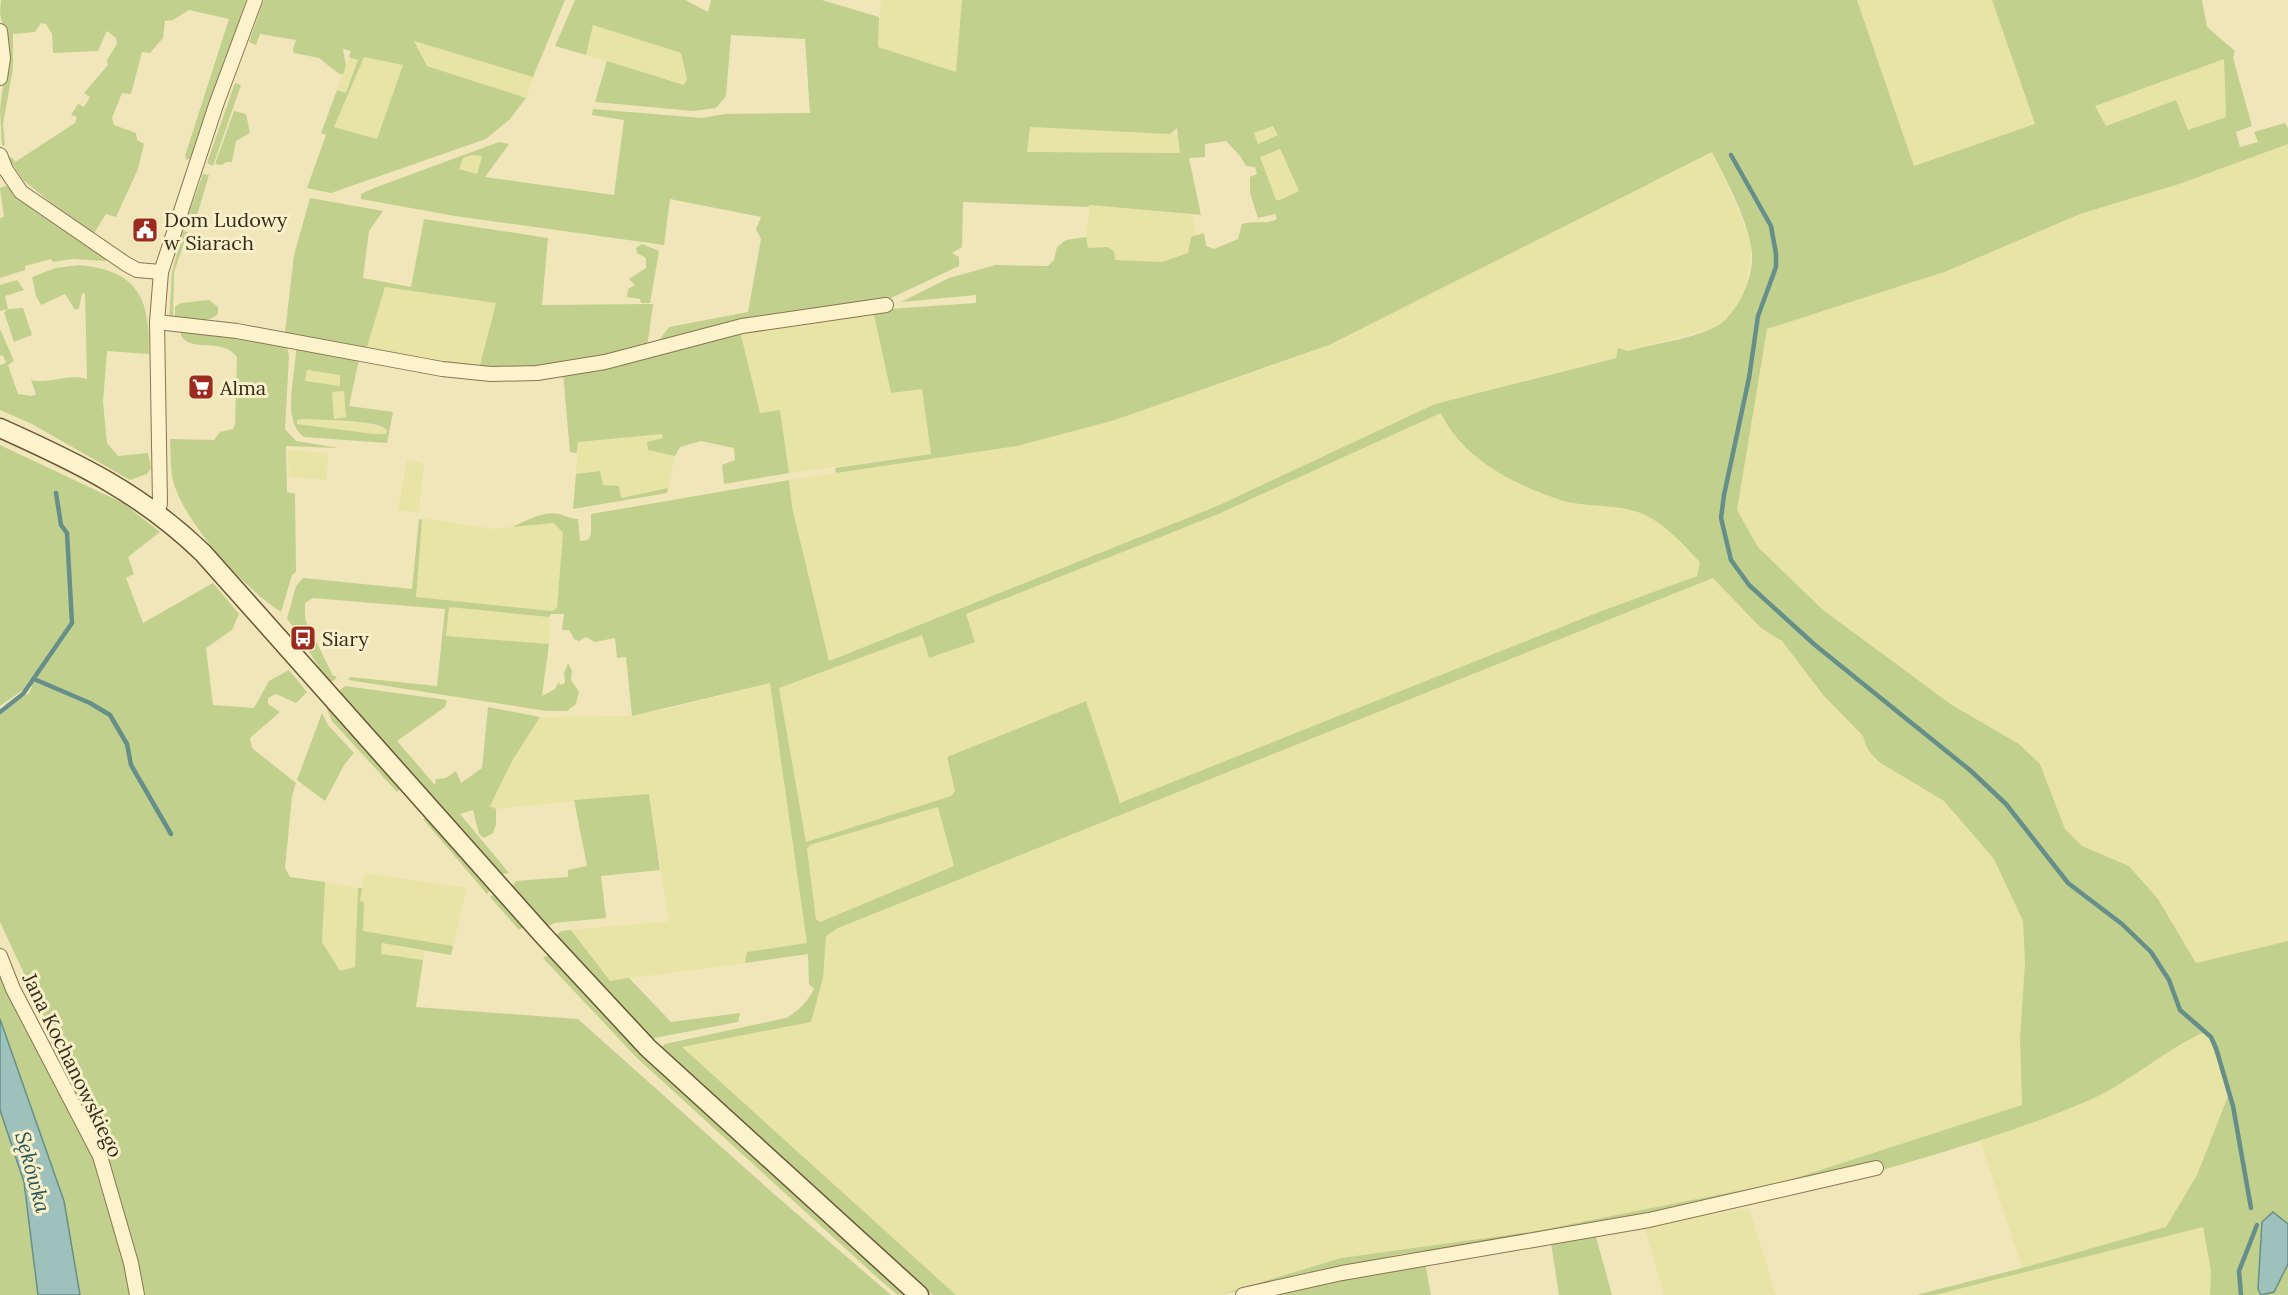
<svg xmlns="http://www.w3.org/2000/svg" width="2288" height="1295" font-family="Lora,serif">
  <style>
    .farmland { fill: #e7e4a6 }
    .green { fill: #c1d08d; fill-rule: evenodd }
    .water { fill: #9fc1bb; stroke: #668f89; stroke-width: 1.5 }
    .lines { fill: none; stroke-linecap: round; stroke-linejoin: round }
    .stream { stroke: #668f89; stroke-width: 4.5 }
    .minor-casing { stroke: #897553; stroke-width: 16 }
    .secondary-casing { stroke: #6a5636; stroke-width: 21 }
    .minor { stroke: #fcf3cd; stroke-width: 14 }
    .secondary { stroke: #fcf3cd; stroke-width: 18 }
    .labels { text-anchor: middle; dominant-baseline: central; stroke-width: 6; stroke-linejoin: round; paint-order: stroke }
    .poi-label { font-size: 20px; fill: #362b19; stroke: #f8f0ca; text-anchor: start }
    .street-label { font-size: 20px; fill: #362b19; stroke: #f8f0ca }
    .water-label { font-size: 21px; font-style: italic; fill: #275658; stroke: #f8f0ca }
  </style>
  <rect width="100%" height="100%" fill="#f1e6ba"/>
  <!-- farmland -->
  <g class="farmland">
    <path d="M881 0H962L957 72 878 47Z"/>
    <path d="M1857 0H1992L2035 124 1914 166Z"/>
    <path d="M593 25 681 53 687 79 685 85 586 55Z"/>
    <path d="M414 41 533 77 526 98 427 66Z"/>
    <path d="M349 57 358 60 346 93 337 90Z"/>
    <path d="M364 57 403 65 377 139 334 127Z"/>
    <path d="M2224 58 2226 117 2188 130 2176 100 2105 126 2095 106Z"/>
    <path d="M1274 125 1278 135 1258 144 1254 133Z"/>
    <path d="M1030 127 1178 134 1181 153 1027 152Z"/>
    <path d="M2288 144V941L2196 963 2158 899 2129 866 2082 846 2065 829 2040 764 2019 744 1952 705 1823 610 1758 547 1737 510 1767 329 1947 271 2080 214 2179 184Z"/>
    <path d="M1279 149 1299 191 1280 200H1275L1260 157Z"/>
    <path d="M1712 152 1737 206 1752 247 1744 297 1735 311 1714 328 1628 351 1616 357 1435 404 1215 507 828 661 792 507 789 480 1017 446 1115 420 1292 359 1329 345Z"/>
    <path d="M472 155H482L477 174 459 170 463 158Z"/>
    <path d="M1090 205 1192 215 1197 235 1191 237 1188 253 1162 262 1115 260 1088 248 1086 237Z"/>
    <path d="M385 287 496 303 480 365 414 358 367 347Z"/>
    <path d="M873 310 922 389 931 454 789 473 780 410 760 413 740 331Z"/>
    <path d="M307 370 340 375V387L305 381Z"/>
    <path d="M344 391 346 418 333 419 332 392Z"/>
    <path d="M1441 413 1475 457 1511 479 1565 501 1602 504 1644 514 1671 531 1700 562 1698 576 1599 612 1120 804 1086 701 948 757 955 791 951 796 806 842 778 688 922 635 975 642 966 614 1216 515Z"/>
    <path d="M305 419 348 423 358 420 387 430V434H374L297 424V420Z"/>
    <path d="M662 434 663 438 648 450 675 456 668 488 620 498 619 486H603L600 471 576 474 578 442Z"/>
    <path d="M288 450 328 453 327 480 289 477Z"/>
    <path d="M407 459 424 464 419 513 398 510Z"/>
    <path d="M422 518 494 529 555 522 563 533 557 608 552 611 415 597Z"/>
    <path d="M1713 578 1761 628 1782 641 1822 695 1863 736 1868 750 1879 762 1944 801 1994 859 2023 921 2025 962 2020 1039 2022 1105 1783 1182 1536 1231 1341 1258 1219 1295H956L681 1047 811 1022 826 935 838 928Z"/>
    <path d="M449 607 549 617V644L446 636Z"/>
    <path d="M771 683 807 943 747 952 745 963 610 981 571 930 669 921 649 794 496 809 490 806 512 761 540 717 632 716 672 708Z"/>
    <path d="M939 807 954 866 820 922 816 919 807 849 810 845Z"/>
    <path d="M364 873 467 888 453 946 363 931 364 902 360 901Z"/>
    <path d="M325 882 358 888 355 967 341 972 322 942Z"/>
    <path d="M383 943 424 952 423 960 380 954Z"/>
    <path d="M2206 1031 2230 1091 2197 1175 2166 1227 2022 1268 1980 1141 2094 1098 2180 1043Z"/>
    <path d="M1749 1208 1776 1295H1664L1644 1226Z"/>
    <path d="M2203 1227 2211 1271 2210 1295H1935Z"/>
  </g>
  <!-- green -->
  <g class="green">
    <path d="M1 0H246L192 158 186 160 185 156 229 19 189 10 173 20 165 21 163 38 150 53 142 52 131 94 122 93 112 118 114 125 136 133 137 140 144 144 138 169 116 217 106 214 92 236 23 180 9 159 12 157 15 162 75 123 77 117 71 115 78 104 84 107 90 97 84 93 108 65 107 60 117 44 116 38 107 31 98 51 53 53 52 34 46 24 41 23 35 32 13 34V68L3 124 5 145 2 146 0 109 8 49 0 13Z"/>
    <path d="M264 0H565L533 77 414 41 427 66 526 98 510 119 486 139 331 193 307 188 326 135 321 133 337 90 346 93 358 60 349 57 351 51 343 49 346 66 343 74H339L319 58 294 53 293 49 296 40 260 34 256 45 249 42ZM364 57 403 65 377 139 334 127Z"/>
    <path d="M575 0H685L708 12 711 0H822L879 17 878 47 956 72 962 0H1857L1914 166 2035 124 1992 0H2202L2207 27 2235 51 2233 58 2252 126 2236 132 2240 147 2258 142 2254 132 2285 123 2288 128V144L2179 184 2080 214 1947 271 1767 329 1737 510 1758 547 1823 610 1952 705 2019 744 2040 764 2065 829 2082 846 2129 866 2158 899 2196 963 2288 941V1295H2210L2211 1271 2203 1227 1935 1295H1916L2022 1268 2166 1227 2197 1175 2230 1091 2206 1031C2165 1050 2131 1081 2092 1099 2023 1129 1951 1150 1879 1171L1875 1164 1595 1224 1483 1244 1401 1254 1219 1295 1341 1258 1536 1231 1783 1182 2022 1105 2020 1039 2025 962 2023 921 1994 859 1944 801 1879 762 1868 750 1863 736 1823 695 1782 641 1761 628 1713 578 838 928 826 936 823 978 811 1022 682 1047 956 1295H933L660 1049 665 1044 786 1018C799 1011 807 1002 814 989L809 984 808 954 745 963 747 952 807 943 770 683 632 716 626 657 617 658 615 638 595 642 586 637 579 641 574 639 569 630H562L564 614H551L549 617 449 607 446 636 549 644 542 696 555 689 559 682 560 685 565 683 564 673 568 663 572 671 571 680 579 692 576 704 567 711H547L348 680 350 677 437 686 445 609 313 598 305 603V619L333 676H337L334 681 328 682 307 648 309 640 303 632 299 634 287 619 296 586 303 578 412 589 419 519 422 520 416 597 552 611 557 608 563 533 554 523 512 527C526 521 544 510 559 514 567 516 570 519 578 519L580 541 588 540 591 534V514L789 480 792 507 829 661 1215 507 1435 404 1616 358 1618 348 1628 351C1653 344 1691 339 1713 328 1738 317 1757 272 1751 246 1745 214 1726 180 1712 152L1329 345 1115 420 1017 446 836 473 835 468 931 454 922 389 891 393 873 310 976 303V295L901 302 949 278 996 265 1048 266 1054 260 1057 247 1066 240 1086 237 1088 248 1108 247 1114 252 1115 260 1162 262 1188 253 1191 237 1204 233 1206 246 1214 249 1238 239 1242 224C1255 220 1265 225 1277 219L1275 214 1258 218 1250 193V177L1257 174 1255 167 1246 166 1240 156 1226 141 1205 144V157L1189 158 1201 215 1090 205 1088 207 963 202 962 247 952 253 959 257V266L891 298 655 346 669 327 748 312 761 239 756 229 761 217 670 199 664 245 455 216 361 199V194L374 188 499 142 509 144 485 177 614 195 624 120 592 115 593 109 702 118 725 114 810 113 805 39 731 35 726 96 716 108 693 111 595 102 607 61 684 85 687 79 681 53 593 25 586 55 555 46ZM2224 59 2226 117 2188 130 2176 100 2106 126 2095 106ZM1273 126 1278 135 1258 144 1254 133ZM1030 127 1170 134 1177 128 1180 153 1027 152ZM1280 149 1299 191 1280 200H1276L1260 157ZM472 155 482 156 477 174 459 169 463 158ZM1441 413C1463 460 1517 486 1564 501 1590 508 1619 503 1645 515 1667 525 1683 545 1700 562L1697 576 1599 612 1120 803 1086 701 947 757 955 791 951 796 806 842 779 688 922 635 929 658 975 642 966 614 1216 515ZM938 807 954 866 820 922 816 919 807 849 810 845Z"/>
    <path d="M235 83 241 85 213 166 207 163Z"/>
    <path d="M234 111 246 114 250 133 236 141 232 162H226L222 165 215 164Z"/>
    <path d="M203 174 209 175 195 222 187 219Z"/>
    <path d="M5 186 15 190 107 259 106 261 72 259 53 262 51 259 25 266V270L0 278V218L4 217 0 188Z"/>
    <path d="M310 198 383 211 369 231 363 278 411 287 424 219 548 238 542 305 653 304 647 348 565 367 479 370 228 324 285 332 294 255ZM385 287 496 303 480 365 414 358 367 347Z"/>
    <path d="M183 231 188 232 174 272 173 321 169 323 172 272Z"/>
    <path d="M642 244 659 251 650 303H641L640 299 627 297 628 289 635 285 629 279 646 268V258L637 253 636 248Z"/>
    <path d="M80 265C139 271 150 299 149 354L107 351 103 402 107 443 118 456 148 453 151 468 147 474 130 480 32 424 0 410V365L6 363 3 355 0 356V329L14 361 8 365 18 394 32 396 36 394 31 380C50 384 69 373 87 379L85 293 82 294 79 308 75 310 65 294 41 305 36 296 32 277 56 268Z"/>
    <path d="M17 280 24 290 5 296 8 309 23 308 32 335 14 342 4 312 8 309 0 311V285Z"/>
    <path d="M209 300 218 307V314C206 324 190 320 175 319V307L181 303Z"/>
    <path d="M207 331 287 346 289 357 285 429 296 441 339 448 286 446 287 492 295 494 296 572 292 575 281 612C244 588 185 524 173 481 170 468 171 453 170 439L214 440 220 432 233 429 235 424 237 357C220 336 195 354 181 336V332Z"/>
    <path d="M740 331 760 413 780 410 789 473 724 484 722 465 735 460 734 448 701 441 680 447 675 456 648 450 647 442 663 438 662 434 578 442 577 453 570 452 563 373Z"/>
    <path d="M296 346 359 359 349 406 393 412 387 443 304 437C280 420 297 372 296 346ZM307 370 340 375V386L305 381ZM344 391 346 417 334 419 332 392ZM305 419C324 421 376 419 387 430L386 434H374L297 424V420Z"/>
    <path d="M0 445 123 503 160 532 128 557 134 574 126 578 143 623 213 583 239 614 232 630 206 648 213 705 254 708 269 681 289 670 307 692 296 703 276 694 268 698V704L280 712 250 738 252 748 296 783 292 796 285 868 290 877 325 882 322 942 340 971 355 967 358 888H362L360 901 364 902 363 931 453 946 451 955 382 943 381 954 423 960 416 1007 578 1019 774 1194 891 1295H80L74 1259 0 1019V966L40 1047 55 1040 0 922V714L29 693 32 687 29 681 23 690 0 706Z"/>
    <path d="M600 471 603 485 619 486 621 498 668 488 667 493 573 509 576 474Z"/>
    <path d="M345 686 447 700 445 707 397 741 435 785 436 779 446 778 456 771 461 783 482 768 488 707 540 717 512 761 490 806 496 809V825L493 833 484 838 479 834 473 810 460 814 509 873 499 875 338 692Z"/>
    <path d="M323 700 402 787 397 792 332 721Z"/>
    <path d="M322 713 328 725 354 753 344 765 325 801 297 780Z"/>
    <path d="M649 794 660 870 601 876 606 918 554 923 546 928 511 888 516 881 568 877V870L587 866 574 800Z"/>
    <path d="M429 817 492 889 487 894 423 819Z"/>
    <path d="M495 892 524 927 519 930 490 897Z"/>
    <path d="M571 930 610 981 629 978 671 1022 740 1013 738 1022 654 1038 647 1037 554 937 561 931Z"/>
    <path d="M545 956H552C659 1080 787 1185 908 1295H898L880 1280 637 1058 543 958Z"/>
    <path d="M0 1110 24 1182 38 1295H0Z"/>
    <path d="M1596 1237 1612 1295H1559L1551 1243Z"/>
    <path d="M1425 1262 1431 1295H1265Z"/>
  </g>
  <!-- water -->
  <g class="water">
    <path d="M0 1019 64 1201 80 1295H38L24 1182 0 1110Z"/>
    <path d="M2273 1212 2288 1224V1264L2274 1292 2261 1295 2258 1289 2262 1222Z"/>
  </g>
  <g class="lines">
    <!-- stream -->
    <g class="stream">
      <path d="M1731 155 1771 226 1776 254V267L1758 316 1749 378 1724 495 1721 518 1731 560 1749 585 1815 645 1971 771 2006 804 2068 883 2122 924 2151 952 2169 980 2180 1010 2211 1037 2216 1048 2233 1106 2251 1208"/>
      <path d="M34 679 90 703 110 715 127 744 131 765 171 834"/>
      <path d="M0 712 23 694 72 623 67 533 61 525 56 493"/>
      <path d="M2241 1295 2239 1271 2257 1225"/>
    </g>
    <defs>
      <g id="minor">
        <path d="M0 31 3 58 0 78"/>
        <path d="M0 155 6 170 21 192 126 264 137 270 161 272"/>
        <path d="M157 322 237 331 442 369 491 374 537 373 605 362 742 326 886 305"/>
        <path d="M157 511 160 504 157 322 161 272 216 105 255 0"/>
        <path d="M0 956 13 989 100 1156 131 1263 137 1295"/>
        <path d="M1243 1295 1342 1273 1649 1220 1876 1168"/>
      </g>
      <path id="secondary" d="M0 428C78 463 141 493 203 553L542 934 648 1048 919 1295"/>
    </defs>
    <!-- minor casing -->
    <use href="#minor" class="minor-casing"/>
    <!-- secondary casing -->
    <use href="#secondary" class="secondary-casing"/>
    <!-- minor -->
    <use href="#minor" class="minor"/>
    <!-- secondary -->
    <use href="#secondary" class="secondary"/>
  </g>
  <!-- icons -->
  <defs>
    <symbol id="civic-square" viewBox="-11 -11 22 22"><rect x="-9" y="-9" width="18" height="18" rx="4" fill="#9d2a1e" stroke="#f8f0ca"/><path d="M-.6-6.5H3V-4.5H.6V-3L4-1V1h2V6H-6V1h2V-1L-.6-3ZM-1.2 2.5V6h2.4V2.5Z" fill="#fff"/></symbol>
    <symbol id="supermarket-square" viewBox="-11 -11 22 22"><rect x="-9" y="-9" width="18" height="18" rx="4" fill="#9d2a1e" stroke="#f8f0ca"/><path d="M-6-5.5h2.5l.6 2H6L4.5 2H-2.5L-4.4-4H-6ZM-1.5 3.2a1.3 1.3 0 1 0 .1 0ZM3 3.2a1.3 1.3 0 1 0 .1 0Z" fill="#fff"/></symbol>
    <symbol id="bus-square" viewBox="-11 -11 22 22"><rect x="-9" y="-9" width="18" height="18" rx="4" fill="#9d2a1e" stroke="#f8f0ca"/><path d="M-5-6H5V4H4V6H2V4H-2V6H-4V4H-5ZM-3.5-4V0h7V-4ZM-3.5 1.2v1.5H-2V1.2ZM2 1.2v1.5H3.5V1.2Z" fill="#fff"/></symbol>
  </defs>
  <g fill-rule="evenodd">
    <use href="#civic-square" x="130" y="215" width="30" height="30"/>
    <use href="#supermarket-square" x="186" y="372" width="30" height="30"/>
    <use href="#bus-square" x="288" y="623" width="30" height="30"/>
  </g>
  <g class="labels">
    <!-- poi labels -->
    <g class="poi-label">
      <text x="164" y="219">Dom Ludowy<tspan x="164" dy="23">w Siarach</tspan></text>
      <text x="220" y="387">Alma</text>
      <text x="322" y="638">Siary</text>
    </g>
    <!-- street labels -->
    <g class="street-label">
      <text transform="translate(73 1065) rotate(64)">Jana Kochanowskiego</text>
    </g>
    <!-- water labels -->
    <g class="water-label">
      <text transform="translate(33 1172) rotate(75)">Sękówka</text>
    </g>
  </g>
</svg>
